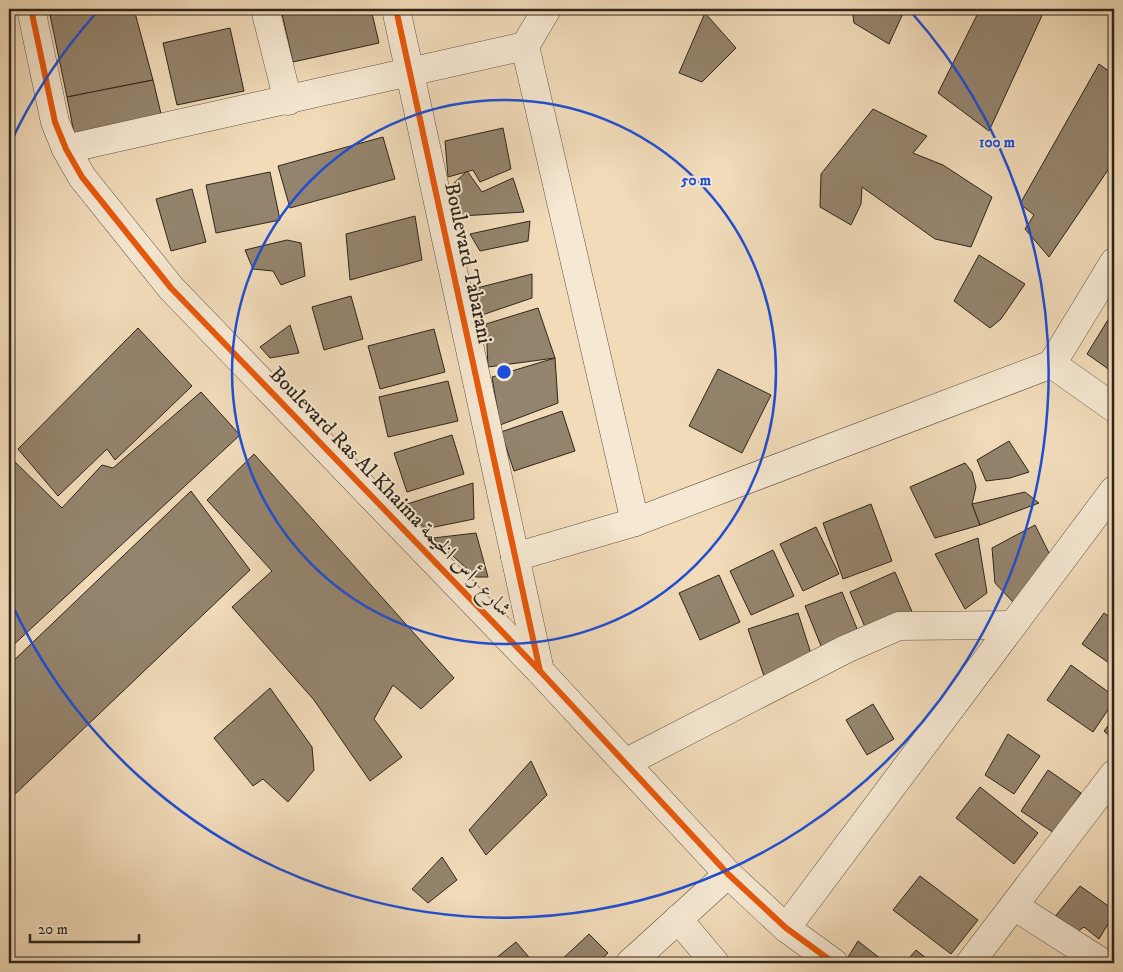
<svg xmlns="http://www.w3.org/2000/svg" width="1123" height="972" font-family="'IM FELL DW Pica',Amiri,serif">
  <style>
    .building { fill: #94846d; stroke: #2f251a }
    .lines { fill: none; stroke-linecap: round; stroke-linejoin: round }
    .street-casing { stroke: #605242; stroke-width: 29 }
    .street { stroke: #f6e8d2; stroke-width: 28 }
    .cycleway-casing { stroke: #f6e8d2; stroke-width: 9 }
    .cycleway { stroke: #e8590c; stroke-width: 6 }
    .ring { fill: none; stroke: #1d4ed8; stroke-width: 2.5 }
    .labels { text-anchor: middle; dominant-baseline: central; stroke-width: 4; stroke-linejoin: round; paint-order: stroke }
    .street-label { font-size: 21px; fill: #2f251a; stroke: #f6e8d2 }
    .centre { fill: #1d4ed8; stroke: #f6e8d2; stroke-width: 2.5 }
    .ring-label { font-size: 15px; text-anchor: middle; font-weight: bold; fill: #1d4ed8; stroke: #f6e8d2; stroke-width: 4; stroke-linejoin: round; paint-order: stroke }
  </style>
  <rect width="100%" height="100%" fill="#f1dbb9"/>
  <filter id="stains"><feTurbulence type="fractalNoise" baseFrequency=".004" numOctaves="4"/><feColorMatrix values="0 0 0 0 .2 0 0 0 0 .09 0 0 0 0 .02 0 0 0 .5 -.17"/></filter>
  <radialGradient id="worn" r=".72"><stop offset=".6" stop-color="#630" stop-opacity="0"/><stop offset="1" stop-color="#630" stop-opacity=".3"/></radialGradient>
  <!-- building -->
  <g class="building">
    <path d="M80 9H134L153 80 67 97 50 15Z"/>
    <path d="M281 9H371L379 43 293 62Z"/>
    <path d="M852 9H905L889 44 854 23Z"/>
    <path d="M980 9H1045L989 131 938 93Z"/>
    <path d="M705 13 736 48 702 82 679 73Z"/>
    <path d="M230 28 244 91 177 105 163 43Z"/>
    <path d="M1099 64 1114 75V161L1049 257 1025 229 1034 215 1020 204Z"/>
    <path d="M153 80 162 118 75 138 67 97Z"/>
    <path d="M873 109 927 136 913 153 943 165 992 197 971 247 935 239 862 187 861 204 851 225 820 207 821 174Z"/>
    <path d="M503 128 511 169 480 182 473 170 448 177 445 141Z"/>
    <path d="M383 137 395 179 290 208 278 166Z"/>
    <path d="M467 171 482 192 513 178 524 212 462 216 451 186Z"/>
    <path d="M270 172 280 220 216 233 206 185Z"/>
    <path d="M192 189 206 242 171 251 156 199Z"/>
    <path d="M415 216 422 260 350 280 346 234Z"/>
    <path d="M530 221 528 241 480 251 470 234Z"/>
    <path d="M287 240 301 243 305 276 281 285 273 271 253 269 245 250Z"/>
    <path d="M979 255 1025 284 1001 319 990 328 954 301Z"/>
    <path d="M532 274V298L479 316 469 290Z"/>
    <path d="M351 296 363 339 324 350 312 307Z"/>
    <path d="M538 308 555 358 488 367 486 324Z"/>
    <path d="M1114 310V373L1087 354Z"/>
    <path d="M290 325 299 353 270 358 260 347Z"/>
    <path d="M138 328 192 386 115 460 107 449 58 496 18 449Z"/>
    <path d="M434 329 445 372 380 389 368 346Z"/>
    <path d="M555 358 558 403 500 425 492 377Z"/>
    <path d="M718 369 771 395 742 453 689 426Z"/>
    <path d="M448 381 458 421 388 437 379 397Z"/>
    <path d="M201 392 240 435 9 649V456L62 508 102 465 113 468Z"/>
    <path d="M562 411 575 451 514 471 501 432Z"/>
    <path d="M452 435 464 474 407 492 394 453Z"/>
    <path d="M1009 441 1029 472 1010 478 986 481 977 460Z"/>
    <path d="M254 454 454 678 421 709 393 685 374 719 402 757 370 781 314 700 232 607 272 571 207 500Z"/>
    <path d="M965 463 972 472 976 487 972 504 980 525 935 538 910 487Z"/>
    <path d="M473 483 474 519 425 529 404 505Z"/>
    <path d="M191 491 250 570 11 798 9 795V665Z"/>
    <path d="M1025 492 1039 503 980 525 972 504Z"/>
    <path d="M871 504 892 561 843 579 823 523Z"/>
    <path d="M1035 525 1051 557 1013 602 995 583 992 548Z"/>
    <path d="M816 527 839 574 803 591 780 544Z"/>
    <path d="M476 533 488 577H476L433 538Z"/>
    <path d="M978 538 987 593 965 609 935 554Z"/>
    <path d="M773 550 794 596 751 615 730 571Z"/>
    <path d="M895 572 913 614 868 634 850 592Z"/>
    <path d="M719 575 740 622 700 640 679 593Z"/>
    <path d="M842 592 860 636 823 651 805 606Z"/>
    <path d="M798 613 814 663 765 679 748 629Z"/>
    <path d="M1104 613 1114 620V656L1109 663 1082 644Z"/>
    <path d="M1071 665 1114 696V701L1093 732 1047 700Z"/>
    <path d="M270 688 312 747 314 770 288 802 263 779 253 786 214 738Z"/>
    <path d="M873 704 894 739 867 755 846 720Z"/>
    <path d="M1114 718V740L1104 731Z"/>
    <path d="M1008 734 1040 756 1014 794 985 775Z"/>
    <path d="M531 761 547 795 486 855 469 830Z"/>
    <path d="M1048 770 1081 793 1054 833 1021 811Z"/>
    <path d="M980 787 1038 833 1014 864 956 818Z"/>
    <path d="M442 857 457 880 428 903 412 889Z"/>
    <path d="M920 876 978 920 951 954 893 910Z"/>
    <path d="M1080 886 1114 910V914L1099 939 1084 927 1074 934 1053 919Z"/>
    <path d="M589 934 608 953 597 963H558Z"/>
    <path d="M858 941 886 963 845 962Z"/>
    <path d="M516 942 534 963H490Z"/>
    <path d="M916 950 931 962 930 963H905Z"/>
  </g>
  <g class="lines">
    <defs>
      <g id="street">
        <path d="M31 9 55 122 66 149 82 177 171 288 540 671 728 874 786 928 834 963"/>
        <path d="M265 9 288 101"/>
        <path d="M396 9 540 671"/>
        <path d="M547 9 525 46 635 522"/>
        <path d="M66 149 525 46"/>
        <path d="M1052 364 1114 262"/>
        <path d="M1052 364 1114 408"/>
        <path d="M515 557 635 522 1052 364"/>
        <path d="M625 763 846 649 899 626 1013 625"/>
        <path d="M1014 906 1103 963"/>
        <path d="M678 919 715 963"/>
        <path d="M786 928 1114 490"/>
        <path d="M630 963 728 874"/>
        <path d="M970 963 1114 774"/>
      </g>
    </defs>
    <!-- street casing -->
    <use href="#street" class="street-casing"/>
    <!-- street -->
    <use href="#street" class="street"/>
    <defs>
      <g id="cycleway">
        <path d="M31 9 55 122 66 149 82 177 171 288 540 671 728 874 786 928 834 963"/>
        <path d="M396 9 540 671"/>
      </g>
    </defs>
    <!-- cycleway casing -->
    <use href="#cycleway" class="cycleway-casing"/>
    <!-- cycleway -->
    <use href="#cycleway" class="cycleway"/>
  </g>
  <!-- distance rings -->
  <g class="ring">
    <circle cx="504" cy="372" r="272"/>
    <path d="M9 146A544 544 0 0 1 97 12M911 12A544 544 0 1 1 9 598"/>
  </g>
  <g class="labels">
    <!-- street labels -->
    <g class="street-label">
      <text transform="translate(468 263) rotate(78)">Boulevard Tabarani</text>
      <text transform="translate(390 492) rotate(46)">Boulevard Ras Al Khaima شارع رأس الخيمة</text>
    </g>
  </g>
  <circle cx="504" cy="372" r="8" class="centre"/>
  <g class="ring-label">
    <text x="997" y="147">100 m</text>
    <text x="696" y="185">50 m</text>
  </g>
  <!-- margin -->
  <rect width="1123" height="972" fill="none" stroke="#f1dbb9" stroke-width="30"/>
  <rect x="10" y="10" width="1103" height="952" fill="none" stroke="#2f251a" stroke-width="2.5"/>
  <rect x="15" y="15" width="1093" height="942" fill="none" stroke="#2f251a"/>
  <!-- scale -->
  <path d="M30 934v8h109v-8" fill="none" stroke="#2f251a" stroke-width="2.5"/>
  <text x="38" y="934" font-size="15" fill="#2f251a" stroke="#f6e8d2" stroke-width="4" paint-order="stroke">20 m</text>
  <rect width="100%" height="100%" filter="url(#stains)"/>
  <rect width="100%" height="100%" fill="url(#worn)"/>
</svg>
